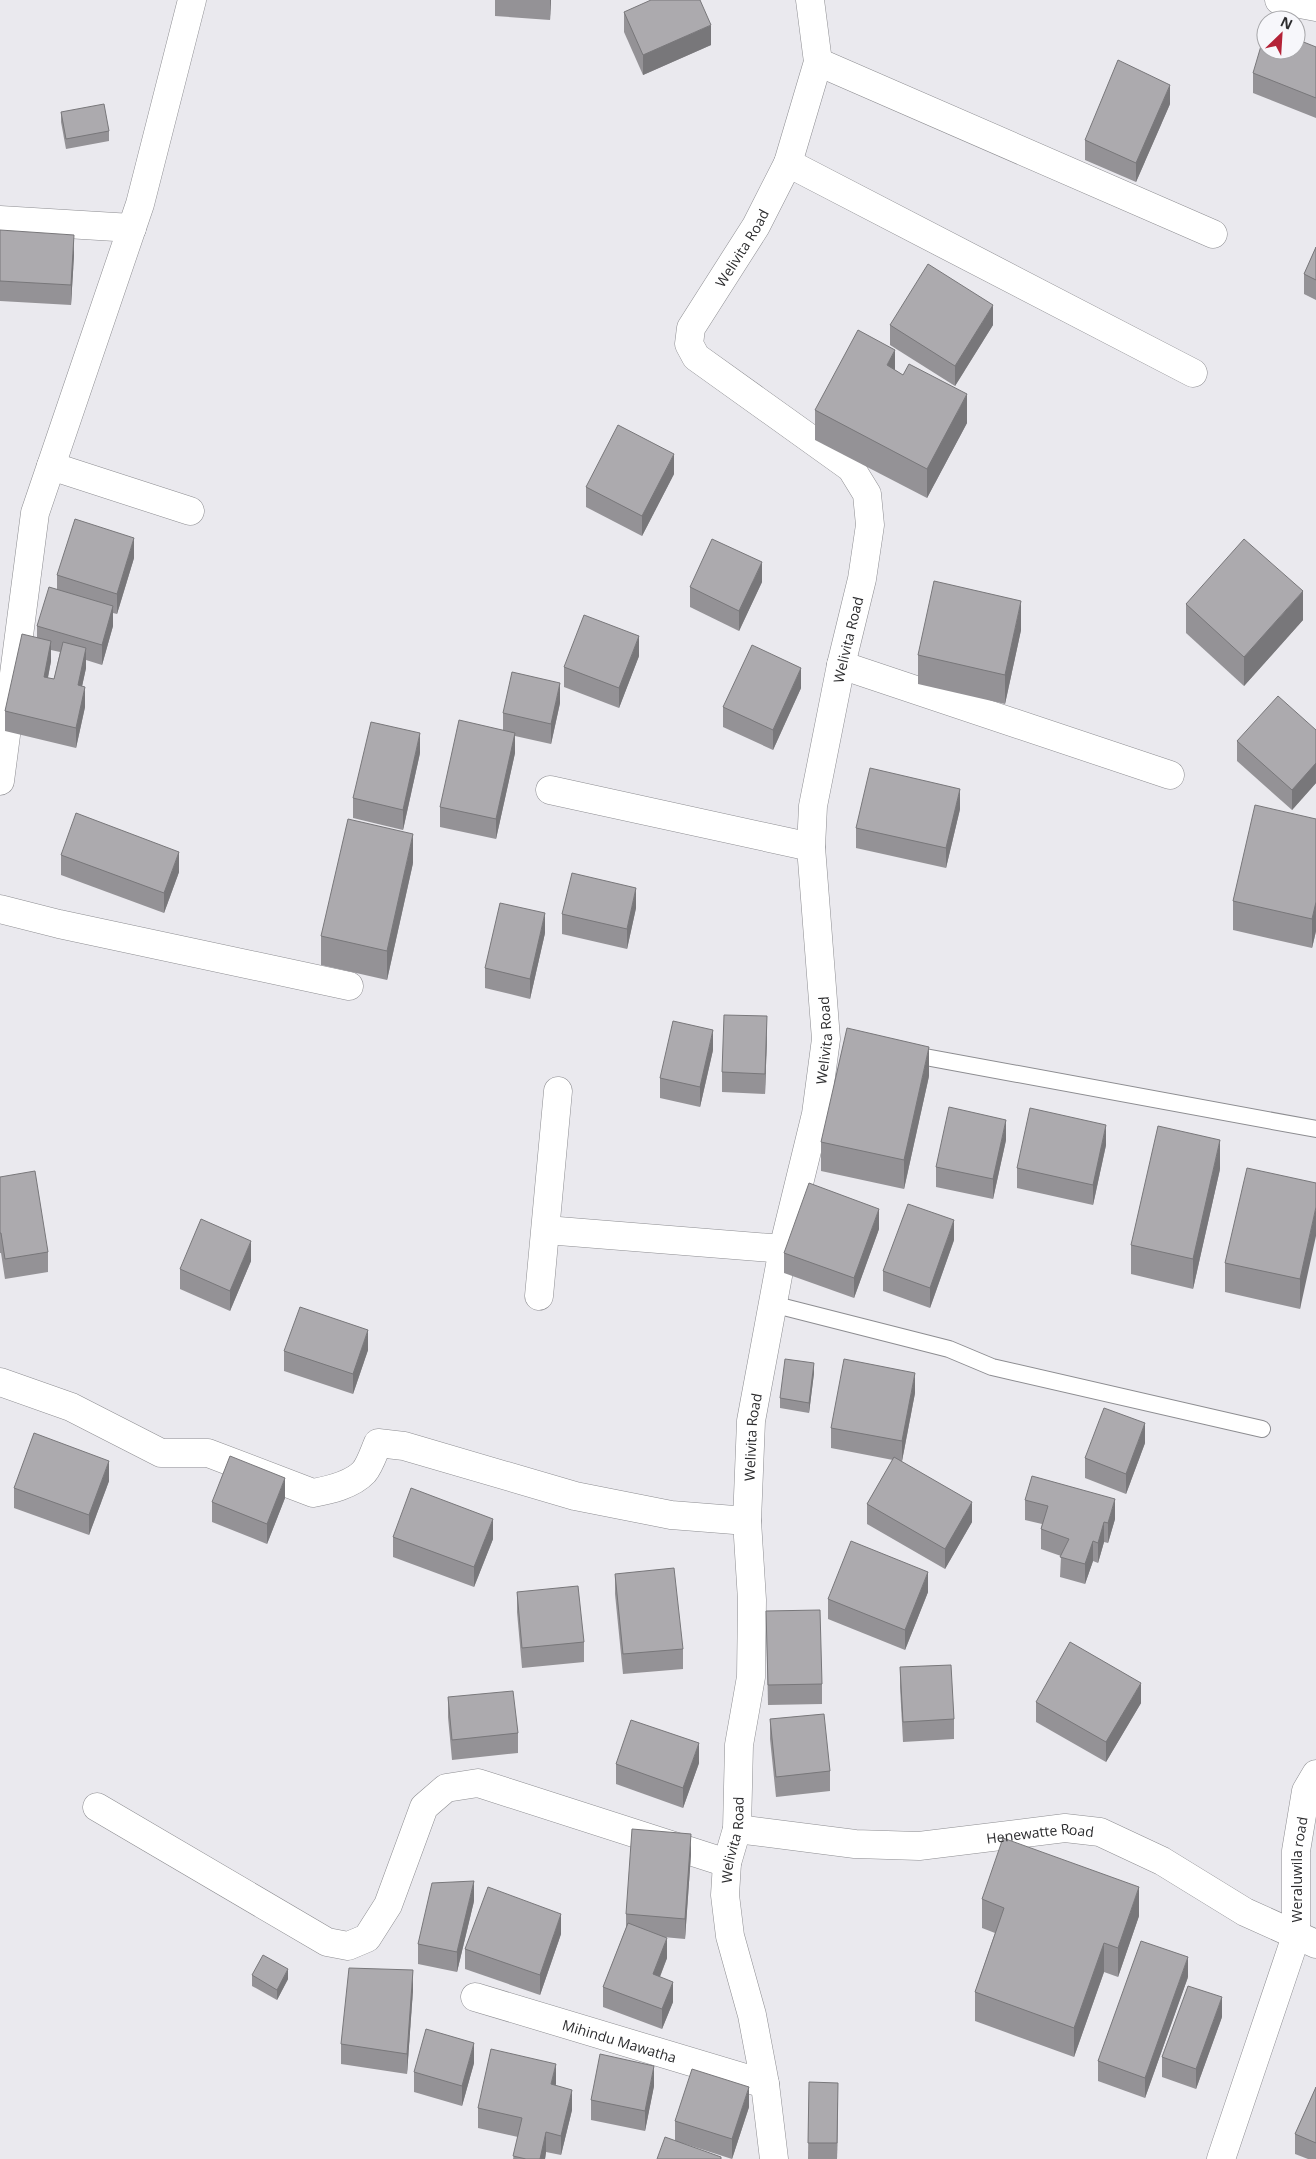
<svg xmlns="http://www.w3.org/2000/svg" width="1316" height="2159" font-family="'Open Sans',sans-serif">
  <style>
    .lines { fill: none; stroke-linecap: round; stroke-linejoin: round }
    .service-casing { stroke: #8d8d91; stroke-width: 18 }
    .minor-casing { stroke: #8d8d91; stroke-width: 29 }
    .tertiary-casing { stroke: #8d8d91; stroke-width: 29 }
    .service { stroke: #fff; stroke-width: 16 }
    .minor { stroke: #fff; stroke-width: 28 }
    .tertiary { stroke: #fff; stroke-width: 28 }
    .wall { fill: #949296; fill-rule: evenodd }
    .shaded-wall { fill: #78777a }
    .building { fill: #acaaae; stroke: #78777a }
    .labels { text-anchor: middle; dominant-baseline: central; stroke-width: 4; stroke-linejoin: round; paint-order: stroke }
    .street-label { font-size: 14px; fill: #2c2c2e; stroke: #f7f7fb }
  </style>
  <rect width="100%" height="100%" fill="#eae9ee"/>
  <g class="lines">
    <defs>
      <g id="service">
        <path d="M909 1054 1316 1129"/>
        <path d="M772 1304 949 1349 992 1367 1262 1429"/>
      </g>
      <g id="minor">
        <path d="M1279 0 1316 7"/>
        <path d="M818 62 1213 234"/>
        <path d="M788 163 1193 373"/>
        <path d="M0 220 132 228"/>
        <path d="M51 466 190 511"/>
        <path d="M841 665 1170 775"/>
        <path d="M0 781 35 513 140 204 192 0"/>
        <path d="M550 790 811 847"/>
        <path d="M0 909 59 924 349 986"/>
        <path d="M546 1230 783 1249"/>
        <path d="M539 1296 558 1091"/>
        <path d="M0 1382 71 1407 161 1453H208L313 1493C329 1490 352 1485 364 1472 370 1465 374 1452 378 1443L404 1446 575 1496 671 1515 747 1521"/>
        <path d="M97 1807 327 1942 348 1946 367 1938 388 1905 424 1807 446 1788 478 1783 727 1863"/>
        <path id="s1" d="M737 1829 855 1844 919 1846 1065 1828 1100 1832 1162 1861 1245 1912 1316 1944"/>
        <path id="s2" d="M475 1997 765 2084"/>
        <path id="s3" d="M1221 2159 1296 1936V1851L1306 1791 1316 1774"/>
      </g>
      <g id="tertiary">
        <path id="s4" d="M774 2159 765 2084 752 2015 730 1936 725 1895 727 1863 737 1829 739 1745 751 1677 752 1600 747 1521 751 1421 783 1249 816 1114 826 1039 811 847 813 806 841 665 862 579 870 525 867 494 851 468 696 357 689 344 691 328 756 226 788 163 818 62 810 0"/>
      </g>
    </defs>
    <!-- service casing -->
    <use href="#service" class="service-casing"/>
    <!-- minor casing -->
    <use href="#minor" class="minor-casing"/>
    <!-- tertiary casing -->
    <use href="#tertiary" class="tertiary-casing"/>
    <!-- service -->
    <use href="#service" class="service"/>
    <!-- minor -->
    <use href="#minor" class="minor"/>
    <!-- tertiary -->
    <use href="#tertiary" class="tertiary"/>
  </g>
  <!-- wall -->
  <g class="wall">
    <path d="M495 0H551L550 20 495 16Z"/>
    <path d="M624 12 711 45 643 75 624 32Z"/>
    <path d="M1316 47V118L1253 93V73Z"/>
    <path d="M1170 104 1136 182 1085 160V140Z"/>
    <path d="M61 112 109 131V141L66 149 61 122Z"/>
    <path d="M0 230 74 255 71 305 0 301Z"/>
    <path d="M1316 247V300L1304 294V274Z"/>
    <path d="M890 325H993L955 386 890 345Z"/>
    <path d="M895 370 967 423 927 498 815 440V410Z"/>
    <path d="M674 474 642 536 586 507V487Z"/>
    <path d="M134 558 117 614 113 613V626L102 665 86 660V668L82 686 85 707 76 748 5 731V711L37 638V626L57 589V575ZM51 650 60 652 54 679 48 678 51 661Z"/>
    <path d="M762 582 739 631 690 607V587Z"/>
    <path d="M1186 604 1303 620 1244 686 1186 633Z"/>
    <path d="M1021 630 1005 704 918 684V655Z"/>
    <path d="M639 656 619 708 564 687V667Z"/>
    <path d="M801 688 773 750 723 727V707Z"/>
    <path d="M560 703 551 744 515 736V753L496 839 440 827V807L503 730V713Z"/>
    <path d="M1316 730V783L1292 810 1237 761V741Z"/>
    <path d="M420 753 403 830 353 818V798Z"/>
    <path d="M960 809 946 868 856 848V828Z"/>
    <path d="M1316 819V931L1312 948 1233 930V901Z"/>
    <path d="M61 855 179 872 164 913 61 875Z"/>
    <path d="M413 863 387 980 321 965V936Z"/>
    <path d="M636 908 627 949 562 934V914Z"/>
    <path d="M545 933 530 999 485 988V968Z"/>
    <path d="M767 1036 765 1094 722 1092V1072Z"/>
    <path d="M713 1050 700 1107 660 1098V1078Z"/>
    <path d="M929 1076 904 1189 821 1171V1142Z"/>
    <path d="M1006 1140 993 1199 936 1187V1167Z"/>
    <path d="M1106 1145 1093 1205 1017 1188V1168Z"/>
    <path d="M1220 1169 1193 1289 1131 1274V1245Z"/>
    <path d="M0 1177 48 1252V1272L5 1279 1 1253H0Z"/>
    <path d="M1316 1183 1300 1309 1225 1292V1263Z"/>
    <path d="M879 1229 854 1298 784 1273V1253Z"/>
    <path d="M954 1240 930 1308 883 1291V1271Z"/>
    <path d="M251 1261 230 1311 180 1289V1269Z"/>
    <path d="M368 1350 353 1394 284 1371V1351Z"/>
    <path d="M814 1373 809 1413 780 1408V1398Z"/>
    <path d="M915 1393 902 1461H901L972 1522 945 1569 867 1524V1504L893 1460 831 1448V1428Z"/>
    <path d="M1145 1443 1126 1494 1085 1478V1458Z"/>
    <path d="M109 1481 89 1535 14 1508V1488Z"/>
    <path d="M285 1498 267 1544 212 1522V1502Z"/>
    <path d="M1025 1500 1115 1519 1108 1543 1104 1542 1098 1563 1093 1561 1085 1584 1060 1577 1061 1556 1041 1549V1529L1042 1524 1025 1520Z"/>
    <path d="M393 1537 493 1539 474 1587 393 1557Z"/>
    <path d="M615 1574 683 1649V1669L623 1674 615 1594Z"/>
    <path d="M517 1592 584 1642V1662L522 1668 517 1612Z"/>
    <path d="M928 1592 905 1650 828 1619V1599Z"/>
    <path d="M766 1611 822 1684V1704L768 1705Z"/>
    <path d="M900 1667 954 1719V1739L903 1742 900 1687Z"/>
    <path d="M448 1697 518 1733V1753L452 1760 448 1717Z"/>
    <path d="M1036 1702 1141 1703 1106 1762 1036 1722Z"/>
    <path d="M770 1719 830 1771V1791L776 1797 770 1739Z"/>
    <path d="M699 1763 683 1808 616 1784V1764Z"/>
    <path d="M691 1854 685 1939 663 1937 667 1958 660 1977 673 2002 662 2029 603 2007V1987L626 1928V1914Z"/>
    <path d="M982 1899 1139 1916 1118 1977 1104 1972 1074 2057 975 2021V1992L995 1933 982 1928Z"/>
    <path d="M474 1901 457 1972 418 1964V1944Z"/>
    <path d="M561 1934 540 1995 465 1969V1949Z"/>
    <path d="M252 1975 288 1979 277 2000 252 1986Z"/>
    <path d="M1188 1977 1145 2098 1098 2081V2061Z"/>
    <path d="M413 1990 407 2074 341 2064V2044Z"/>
    <path d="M1222 2017 1196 2089 1162 2077V2057Z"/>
    <path d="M474 2063 462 2106 414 2092V2072Z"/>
    <path d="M809 2082 838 2103 837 2159H808Z"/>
    <path d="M556 2084 555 2085 572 2110 561 2155 546 2152 545 2159H513L518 2137 478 2128V2108Z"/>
    <path d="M654 2086 645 2131 591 2120V2100Z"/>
    <path d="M1316 2087V2159H1308L1295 2154V2134Z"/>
    <path d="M749 2107 732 2159 682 2143 721 2159 675 2141V2121Z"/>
  </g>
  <!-- shaded-wall -->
  <g class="shaded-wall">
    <path d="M550 0H551L550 20Z"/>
    <path d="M711 25V45L643 75V55Z"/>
    <path d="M1170 85V104L1136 182V163Z"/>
    <path d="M74 235V255L71 305V285Z"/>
    <path d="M993 305V325L955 386V366Z"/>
    <path d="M895 350V379L887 365Z"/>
    <path d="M967 394V423L927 498V469Z"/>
    <path d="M674 454V474L642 536V516Z"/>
    <path d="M134 538V558L117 614V594Z"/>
    <path d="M762 562V582L739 631V611Z"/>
    <path d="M1303 591V620L1244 686V657Z"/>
    <path d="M1021 601V630L1005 704V675Z"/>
    <path d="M113 606V626L102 665V645Z"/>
    <path d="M639 636V656L619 708V688Z"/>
    <path d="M51 641V661L44 697V677Z"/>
    <path d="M86 648V668L78 705V685Z"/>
    <path d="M801 668V688L773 750V730Z"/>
    <path d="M560 683V703L551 744V724Z"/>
    <path d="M85 687V707L76 748V728Z"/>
    <path d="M420 733V753L403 830V810Z"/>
    <path d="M515 733V753L496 839V819Z"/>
    <path d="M1316 763V783L1292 810V790Z"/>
    <path d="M960 789V809L946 868V848Z"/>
    <path d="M413 834V863L387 980V951Z"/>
    <path d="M179 852V872L164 913V893Z"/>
    <path d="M636 888V908L627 949V929Z"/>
    <path d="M1316 902V931L1312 948V919Z"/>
    <path d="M545 913V933L530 999V979Z"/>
    <path d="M767 1016V1036L765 1094V1074Z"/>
    <path d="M713 1030V1050L700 1107V1087Z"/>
    <path d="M929 1047V1076L904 1189V1160Z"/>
    <path d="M1006 1120V1140L993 1199V1179Z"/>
    <path d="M1106 1125V1145L1093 1205V1185Z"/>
    <path d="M1220 1140V1169L1193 1289V1259Z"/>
    <path d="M1316 1207V1236L1300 1309V1279Z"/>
    <path d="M879 1209V1229L854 1298V1278Z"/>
    <path d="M954 1220V1240L930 1308V1288Z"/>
    <path d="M251 1241V1261L230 1311V1291Z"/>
    <path d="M368 1330V1350L353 1394V1374Z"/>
    <path d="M814 1363V1373L809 1413V1403Z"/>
    <path d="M915 1373V1393L902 1461V1441Z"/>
    <path d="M1145 1423V1443L1126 1494V1474Z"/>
    <path d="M109 1461V1481L89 1535V1515Z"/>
    <path d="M285 1478V1498L267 1544V1524Z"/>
    <path d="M1115 1499V1519L1108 1543V1523Z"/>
    <path d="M972 1502V1522L945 1569V1549Z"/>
    <path d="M493 1519V1539L474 1587V1567Z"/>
    <path d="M1104 1522V1542L1098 1563V1543Z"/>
    <path d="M1093 1541V1561L1085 1584V1564Z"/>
    <path d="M928 1572V1592L905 1650V1630Z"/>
    <path d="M1141 1683V1703L1106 1762V1742Z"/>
    <path d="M699 1743V1763L683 1808V1788Z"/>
    <path d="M691 1834V1854L685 1939V1919Z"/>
    <path d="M474 1881V1901L457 1972V1952Z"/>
    <path d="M1139 1887V1916L1118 1977V1948Z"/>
    <path d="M561 1914V1934L540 1995V1975Z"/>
    <path d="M667 1938V1958L653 1994V1974Z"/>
    <path d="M1104 1943V1972L1074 2057V2028Z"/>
    <path d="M1188 1957V1977L1145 2098V2078Z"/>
    <path d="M288 1969V1979L277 2000V1990Z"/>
    <path d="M413 1970V1990L407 2074V2054Z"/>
    <path d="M673 1982V2002L662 2029V2009Z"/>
    <path d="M1222 1997V2017L1196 2089V2069Z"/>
    <path d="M474 2043V2063L462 2106V2086Z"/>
    <path d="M556 2064V2084L551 2104V2084Z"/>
    <path d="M654 2066V2086L645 2131V2111Z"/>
    <path d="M838 2083V2103L837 2159V2143Z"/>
    <path d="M749 2087V2107L732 2159V2139Z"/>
    <path d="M572 2090V2110L561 2155V2136Z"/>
    <path d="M546 2132V2152L545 2159H540Z"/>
  </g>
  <!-- building -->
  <g class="building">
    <path d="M651 0H700L711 25 643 55 624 12Z"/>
    <path d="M1266 29V50H1296V39L1316 47V98L1253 73Z"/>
    <path d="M1118 60 1170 85 1136 163 1085 140Z"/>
    <path d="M104 104 109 131 66 139 61 112Z"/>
    <path d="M0 230 74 235 71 285 0 281Z"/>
    <path d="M1316 247V280L1304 274Z"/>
    <path d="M928 264 993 305 955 366 890 325Z"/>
    <path d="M858 330 895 350 887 365 903 375 909 364 967 394 927 469 815 410Z"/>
    <path d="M618 425 674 454 642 516 586 487Z"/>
    <path d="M75 519 134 538 117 594 57 575Z"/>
    <path d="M712 539 762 562 739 611 690 587Z"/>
    <path d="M1244 539 1303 591 1244 657 1186 604Z"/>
    <path d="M934 581 1021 601 1005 675 918 655Z"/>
    <path d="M49 587 113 606 102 645 37 626Z"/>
    <path d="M584 615 639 636 619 688 564 667Z"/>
    <path d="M22 634 51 641 44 677 54 679 63 642 86 648 78 685 85 687 76 728 5 711Z"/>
    <path d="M752 645 801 668 773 730 723 707Z"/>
    <path d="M512 672 560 683 551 724 503 713Z"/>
    <path d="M1278 696 1316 730V763L1292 790 1237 741Z"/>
    <path d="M459 720 515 733 496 819 440 807Z"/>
    <path d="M371 722 420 733 403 810 353 798Z"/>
    <path d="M870 768 960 789 946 848 856 828Z"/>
    <path d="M1255 805 1316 819V902L1312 919 1233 901Z"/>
    <path d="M76 813 179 852 164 893 61 855Z"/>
    <path d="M348 819 413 834 387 951 321 936Z"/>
    <path d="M572 873 636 888 627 929 562 914Z"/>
    <path d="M500 903 545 913 530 979 485 968Z"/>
    <path d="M724 1015 767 1016 765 1074 722 1072Z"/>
    <path d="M673 1021 713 1030 700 1087 660 1078Z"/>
    <path d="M847 1028 929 1047 904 1160 821 1142Z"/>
    <path d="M949 1107 1006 1120 993 1179 936 1167Z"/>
    <path d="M1030 1108 1106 1125 1093 1185 1017 1168Z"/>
    <path d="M1158 1126 1220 1140 1193 1259 1131 1245Z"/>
    <path d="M1247 1168 1316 1183V1207L1300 1279 1225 1263Z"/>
    <path d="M35 1171 48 1252 5 1259 1 1233H0V1177Z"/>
    <path d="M809 1183 879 1209 854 1278 784 1253Z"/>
    <path d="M908 1204 954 1220 930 1288 883 1271Z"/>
    <path d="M201 1219 251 1241 230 1291 180 1269Z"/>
    <path d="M300 1307 368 1330 353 1374 284 1351Z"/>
    <path d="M785 1359 814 1363 809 1403 780 1398Z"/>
    <path d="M844 1359 915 1373 902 1441 831 1428Z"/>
    <path d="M1104 1408 1145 1423 1126 1474 1085 1458Z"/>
    <path d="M34 1433 109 1461 89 1515 14 1488Z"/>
    <path d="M230 1456 285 1478 267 1524 212 1502Z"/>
    <path d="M894 1457 972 1502 945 1549 867 1504Z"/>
    <path d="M1032 1476 1115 1499 1108 1523 1104 1522 1098 1543 1093 1541 1085 1564 1060 1557 1069 1539 1041 1529 1048 1506 1025 1500Z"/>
    <path d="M411 1488 493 1519 474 1567 393 1537Z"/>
    <path d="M851 1541 928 1572 905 1630 828 1599Z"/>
    <path d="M674 1568 683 1649 623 1654 615 1574Z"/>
    <path d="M578 1586 584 1642 522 1648 517 1592Z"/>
    <path d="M820 1610 822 1684 768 1685 766 1611Z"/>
    <path d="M1070 1642 1141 1683 1106 1742 1036 1702Z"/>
    <path d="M951 1665 954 1719 903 1722 900 1667Z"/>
    <path d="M513 1691 518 1733 452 1740 448 1697Z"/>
    <path d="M824 1714 830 1771 776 1777 770 1719Z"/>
    <path d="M631 1720 699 1743 683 1788 616 1764Z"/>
    <path d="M632 1829 691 1834 685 1919 626 1914Z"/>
    <path d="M1003 1838 1139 1887 1118 1948 1104 1943 1074 2028 975 1992 1004 1908 982 1899Z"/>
    <path d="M474 1881 457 1952 418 1944 432 1883Z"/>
    <path d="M488 1887 561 1914 540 1975 465 1949Z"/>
    <path d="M628 1923 667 1938 653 1974 673 1982 662 2009 603 1987Z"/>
    <path d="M1141 1941 1188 1957 1145 2078 1098 2061Z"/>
    <path d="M263 1955 288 1969 277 1990 252 1975Z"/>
    <path d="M349 1968 413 1970 407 2054 341 2044Z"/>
    <path d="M1188 1986 1222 1997 1196 2069 1162 2057Z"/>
    <path d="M426 2029 474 2043 462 2086 414 2072Z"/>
    <path d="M491 2049 556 2064 551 2084 572 2090 561 2136 546 2132 540 2159H526L513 2156 522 2118 478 2108Z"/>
    <path d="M600 2054 654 2066 645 2111 591 2100Z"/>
    <path d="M692 2069 749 2087 732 2139 675 2121Z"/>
    <path d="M809 2082 838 2083 837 2143H808Z"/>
    <path d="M1316 2087V2143L1295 2134Z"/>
    <path d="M665 2137 721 2157V2159H657Z"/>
  </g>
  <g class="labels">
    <!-- street labels -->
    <g class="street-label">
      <text stroke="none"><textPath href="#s4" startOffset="2034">Welivita Road</textPath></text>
      <text stroke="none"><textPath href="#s4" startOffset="1539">Welivita Road</textPath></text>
      <text stroke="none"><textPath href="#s4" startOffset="1134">Welivita Road</textPath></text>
      <text stroke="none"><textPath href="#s4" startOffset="730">Welivita Road</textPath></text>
      <text stroke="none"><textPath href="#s1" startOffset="305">Henewatte Road</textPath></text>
      <text stroke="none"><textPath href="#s4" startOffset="325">Welivita Road</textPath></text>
      <text stroke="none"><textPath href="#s3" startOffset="302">Weraluwila road</textPath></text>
      <text stroke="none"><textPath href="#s2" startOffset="151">Mihindu Mawatha</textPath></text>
    </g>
  </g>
  <!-- north arrow -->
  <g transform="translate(1281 35) rotate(25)"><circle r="24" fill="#f7f7fb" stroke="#a6a6a9"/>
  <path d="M0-4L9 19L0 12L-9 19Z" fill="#b42237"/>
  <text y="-8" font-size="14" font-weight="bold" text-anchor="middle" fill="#2c2c2e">N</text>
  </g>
</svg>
